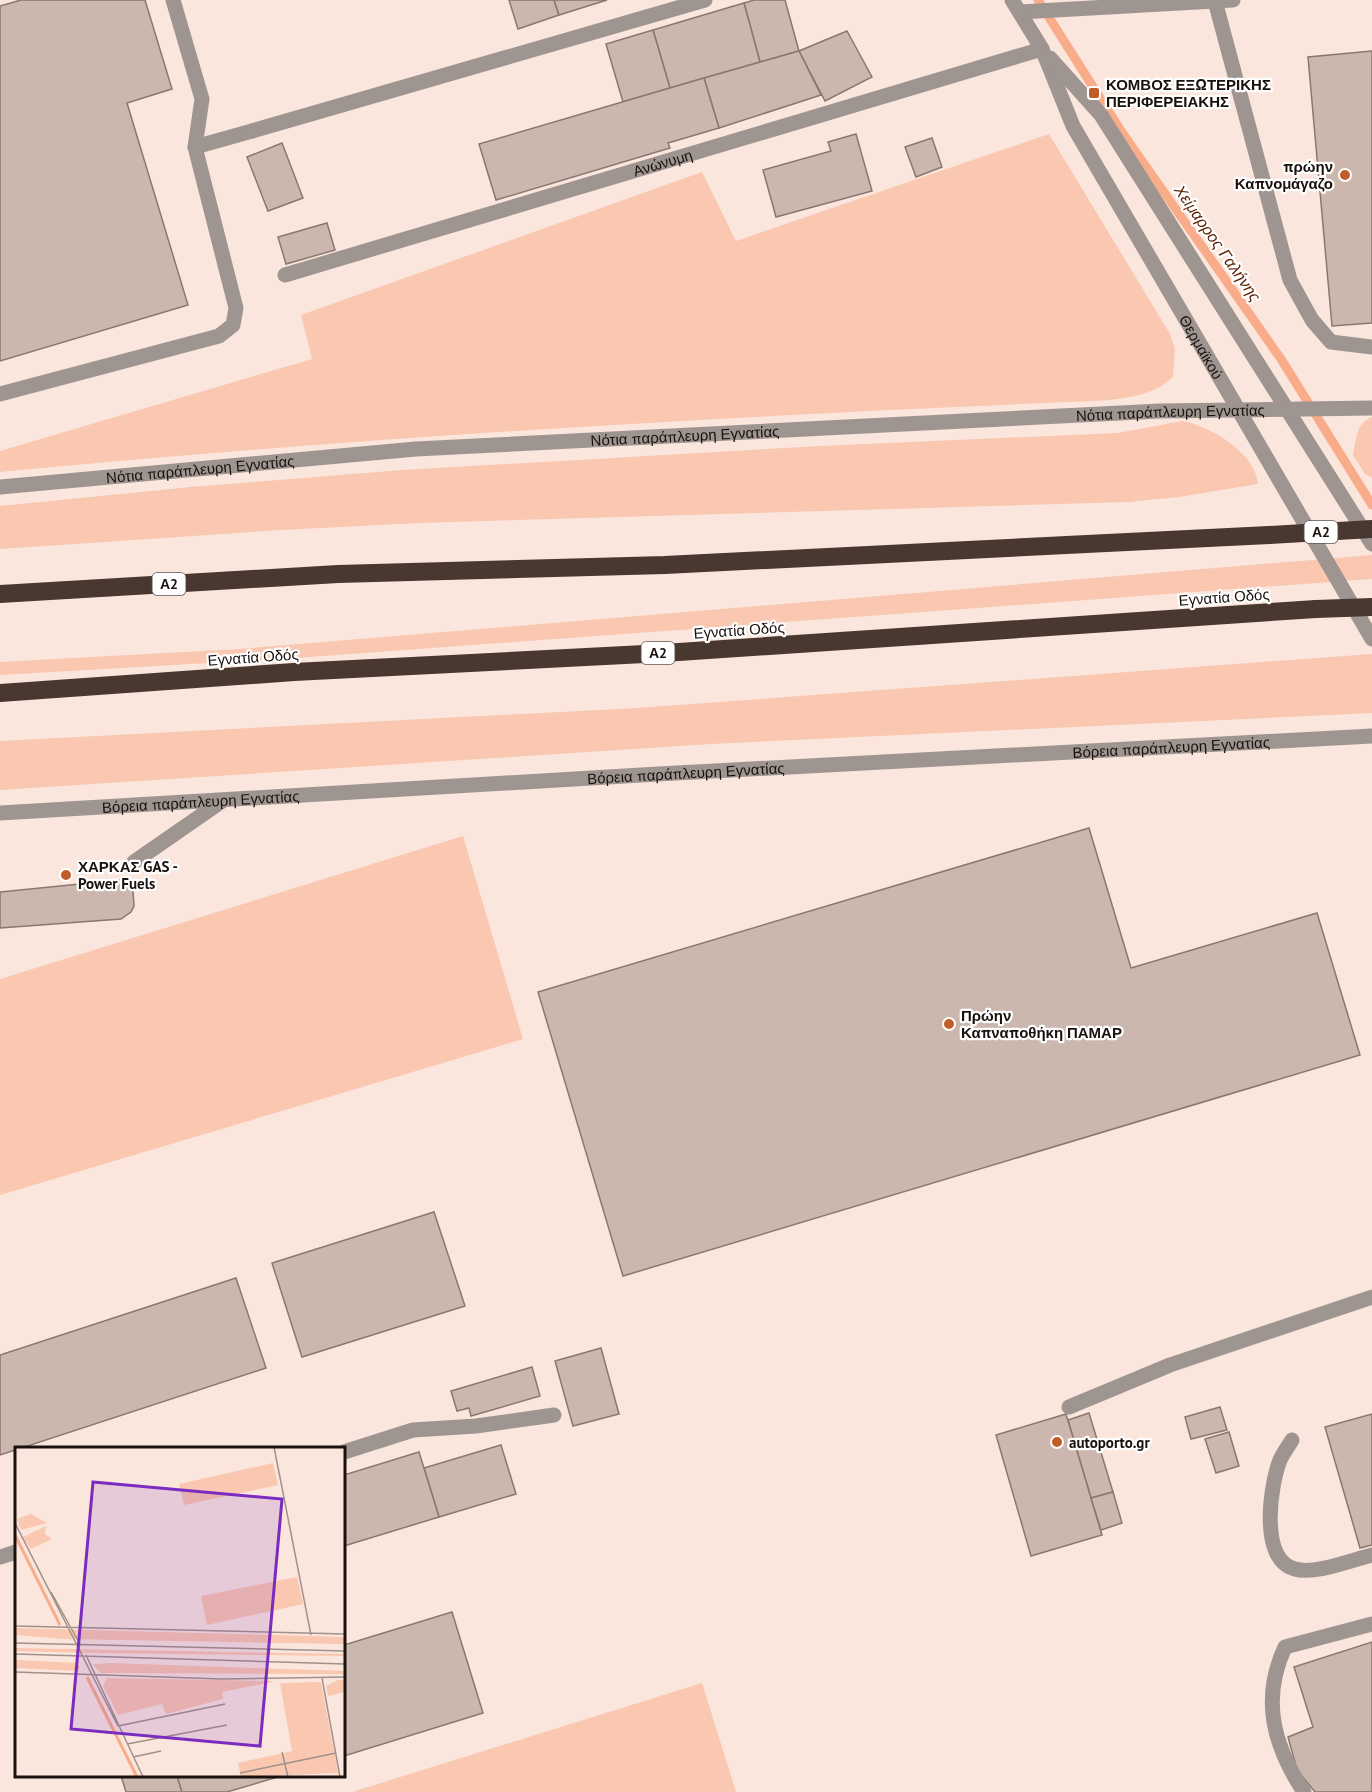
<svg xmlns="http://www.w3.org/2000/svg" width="1372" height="1792" font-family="'PT Sans',sans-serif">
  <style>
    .green { fill: #fac7b0 }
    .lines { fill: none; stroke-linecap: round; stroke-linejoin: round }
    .stream { stroke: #f8ac8a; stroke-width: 9 }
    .building { fill: #cbb7ae; stroke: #8a776f; stroke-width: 1.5 }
    .service { stroke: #9e9591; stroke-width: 15 }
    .minor { stroke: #9e9591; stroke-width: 15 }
    .tertiary { stroke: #9e9591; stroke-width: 15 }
    .motorway { stroke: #483830; stroke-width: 18 }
    .motorway-bridge { stroke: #483830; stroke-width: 18 }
    .poi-dot { fill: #c25d2a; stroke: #fff; stroke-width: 2 }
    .labels { text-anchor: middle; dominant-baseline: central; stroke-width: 4.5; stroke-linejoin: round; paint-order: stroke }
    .shield { fill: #fff; stroke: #5d5856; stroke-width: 1.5 }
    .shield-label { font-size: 14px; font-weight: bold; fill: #18110e }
    .poi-label { font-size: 15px; font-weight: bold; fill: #18110e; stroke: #fff; text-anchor: start }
    .street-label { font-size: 15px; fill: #18110e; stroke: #fff }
    .water-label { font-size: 16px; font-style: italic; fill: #5b2202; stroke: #fff }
    .inset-river { fill: none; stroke: #f8ac8a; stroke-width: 3 }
    .inset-road { fill: none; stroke: #a0918a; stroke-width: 1.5 }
    .view { fill: #7b2cbf; fill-opacity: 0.15; stroke: #7b2cbf; stroke-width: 3 }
    .inset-edge { fill: none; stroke: #18110e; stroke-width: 3 }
  </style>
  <rect width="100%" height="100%" fill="#fbe6dd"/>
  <!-- green -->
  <g class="green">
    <path d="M1049 134 1170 334 1175 349 1173 377C1152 397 1122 399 1094 401 729 416 364 437 0 472V451L312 359 301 315 702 172 736 241Z"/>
    <path d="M1372 417V478L1365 474 1353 455C1356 440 1356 423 1372 417Z"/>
    <path d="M1182 421C1210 426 1255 452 1258 484L1179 497 1128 502 419 523 281 530 0 549V506L191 487 402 470 820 446 1118 433Z"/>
    <path d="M1372 555V579L296 658 0 675V662L240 649Z"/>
    <path d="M1372 654V713L711 744 0 790V741L637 708Z"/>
    <path d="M463 836 523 1039 0 1195V979Z"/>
    <path d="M702 1683 736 1792H352Z"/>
  </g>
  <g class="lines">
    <!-- stream -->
    <path class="stream" d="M1038 0 1121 131 1281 359 1372 505"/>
  </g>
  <!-- building -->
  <g class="building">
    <path d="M21 0H145L172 89 127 103 188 305 0 361V6Z"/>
    <path d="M509 0H554L559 15 518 29Z"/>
    <path d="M554 0H607L559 15Z"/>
    <path d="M754 0H785L799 51 760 62 744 3Z"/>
    <path d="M744 3 760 62 670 88 653 30Z"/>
    <path d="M653 30 670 88 623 102 606 44Z"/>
    <path d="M847 31 872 77 825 101 799 51Z"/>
    <path d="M799 51 821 95 719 128 704 78Z"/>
    <path d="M1372 51V323L1332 326 1308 57Z"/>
    <path d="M704 78 719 128 668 143 670 148 496 200 479 144Z"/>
    <path d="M856 134 872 191 776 217 763 170 831 151 828 142Z"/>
    <path d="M932 138 942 167 916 177 905 147Z"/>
    <path d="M282 143 303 198 268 211 247 157Z"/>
    <path d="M327 223 335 250 286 264 278 237Z"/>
    <path d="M1089 828 1131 968 1317 913 1360 1055 623 1276 538 992Z"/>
    <path d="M120 880 133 891 134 906 131 912 121 919 0 928V892Z"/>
    <path d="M434 1212 465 1306 302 1357 272 1263Z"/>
    <path d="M236 1278 266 1368 0 1455V1355Z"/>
    <path d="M601 1348 619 1414 573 1426 555 1361Z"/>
    <path d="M532 1367 540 1396 471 1416 469 1408 457 1411 451 1391Z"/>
    <path d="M1220 1407 1227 1430 1191 1439 1185 1417Z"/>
    <path d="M1089 1413 1113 1492 1091 1498 1068 1420Z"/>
    <path d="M1066 1414 1102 1535 1031 1556 996 1435Z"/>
    <path d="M1372 1414V1545L1360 1548 1325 1427Z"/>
    <path d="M1229 1432 1239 1466 1216 1473 1205 1439Z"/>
    <path d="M501 1445 516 1494 439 1517 424 1468Z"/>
    <path d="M419 1452 439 1517 344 1546V1475Z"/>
    <path d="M1113 1492 1122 1523 1101 1530 1091 1498Z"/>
    <path d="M452 1612 483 1713 344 1756V1645Z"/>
    <path d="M1372 1642V1792H1315L1297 1770 1288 1737 1313 1727 1294 1667Z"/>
    <path d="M121 1776H177L182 1792H126Z"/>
    <path d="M177 1776H281L227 1792H182Z"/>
  </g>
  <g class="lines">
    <!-- service -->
    <g class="service">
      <path d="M1215 1 1290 280 1312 320 1331 342 1372 347"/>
      <path d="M1020 12 1233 0"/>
      <path d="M195 147 252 131"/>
      <path d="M0 394 219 336 233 325 236 308 195 147 202 99 173 0"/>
      <path d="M134 862 222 801"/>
      <path d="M1069 1407 1170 1365 1372 1297"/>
      <path d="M1292 1440C1288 1447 1283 1453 1280 1460 1270 1486 1259 1560 1295 1569 1314 1575 1352 1560 1372 1555"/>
      <path d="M344 1452 413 1430 476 1426 554 1415"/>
      <path d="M0 1557 16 1552"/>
      <path d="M1304 1792C1273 1745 1261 1699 1285 1647L1372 1624"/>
    </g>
    <!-- minor -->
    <g class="minor">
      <path d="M252 131 705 0"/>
      <path id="s1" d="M285 275 1042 49"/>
    </g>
    <!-- tertiary -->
    <g class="tertiary">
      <path id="s2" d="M1012 0 1042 49 1073 126 1372 639"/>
      <path d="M1050 58 1101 115 1372 544"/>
      <path id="s3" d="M0 487 416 449 1160 411 1372 408"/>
      <path id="s4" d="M0 813 658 774 1372 736"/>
    </g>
    <!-- motorway -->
    <g class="motorway">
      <path d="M0 594 338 574 665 565 1269 535"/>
      <path d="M0 693 294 672 664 653 1316 609"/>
    </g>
    <!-- motorway-bridge -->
    <g class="motorway-bridge">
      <path d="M1269 535 1372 529"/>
      <path d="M1316 609 1372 607"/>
    </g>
  </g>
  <!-- markers -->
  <g class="poi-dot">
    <rect x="1088" y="87" width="12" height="12" rx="3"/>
    <circle cx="1345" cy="175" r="6"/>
    <circle cx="66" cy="875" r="6"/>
    <circle cx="949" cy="1024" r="6"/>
    <circle cx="1057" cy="1442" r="6"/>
  </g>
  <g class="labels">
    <!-- shield labels -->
    <g class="shield">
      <rect x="1304.5" y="521" width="33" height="22" rx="4.5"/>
      <rect x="152.5" y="573" width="33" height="22" rx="4.5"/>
      <rect x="641.5" y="642" width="33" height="22" rx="4.5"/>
    </g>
    <g class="shield-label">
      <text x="1321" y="532">Α2</text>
      <text x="169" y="584">Α2</text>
      <text x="658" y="653">Α2</text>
    </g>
    <!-- poi labels -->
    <g class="poi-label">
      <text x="1106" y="84">ΚΟΜΒΟΣ ΕΞΩΤΕΡΙΚΗΣ<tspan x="1106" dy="17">ΠΕΡΙΦΕΡΕΙΑΚΗΣ</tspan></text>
      <text x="1333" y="166" text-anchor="end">πρώην<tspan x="1333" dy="17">Καπνομάγαζο</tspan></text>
      <text x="78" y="866">ΧΑΡΚΑΣ GAS -<tspan x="78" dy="17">Power Fuels</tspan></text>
      <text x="961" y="1015">Πρώην<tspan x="961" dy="17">Καπναποθήκη ΠΑΜΑΡ</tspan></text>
      <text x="1069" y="1442">autoporto.gr</text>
    </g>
    <!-- street labels -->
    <g class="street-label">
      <text stroke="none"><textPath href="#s1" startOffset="394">Ανώνυμη</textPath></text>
      <text stroke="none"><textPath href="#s2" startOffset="396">Θερμαϊκού</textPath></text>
      <text stroke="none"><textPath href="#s3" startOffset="1173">Νότια παράπλευρη Εγνατίας</textPath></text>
      <text stroke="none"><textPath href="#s3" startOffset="687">Νότια παράπλευρη Εγνατίας</textPath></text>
      <text stroke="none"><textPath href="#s3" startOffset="201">Νότια παράπλευρη Εγνατίας</textPath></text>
      <text transform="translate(1224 597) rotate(-4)">Εγνατία Οδός</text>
      <text transform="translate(739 630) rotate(-4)">Εγνατία Οδός</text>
      <text transform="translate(253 657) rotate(-4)">Εγνατία Οδός</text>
      <text stroke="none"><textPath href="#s4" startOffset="1173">Βόρεια παράπλευρη Εγνατίας</textPath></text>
      <text stroke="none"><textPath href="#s4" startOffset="687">Βόρεια παράπλευρη Εγνατίας</textPath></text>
      <text stroke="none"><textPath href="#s4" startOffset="201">Βόρεια παράπλευρη Εγνατίας</textPath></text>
    </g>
    <!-- water labels -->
    <g class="water-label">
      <text transform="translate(1218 243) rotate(55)">Χείμαρρος Γαλήνης</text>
    </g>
  </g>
  <!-- overview -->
  <g transform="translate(15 1447)">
    <rect width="330" height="330" fill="#fbe6dd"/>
    <path d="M258 16 263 38 169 58 164 37ZM16 67 32 76 6 83 2 72ZM31 79 30 87 37 92 16 102 8 90ZM282 130 288 157 192 178 186 149ZM0 181 330 190V197L49 192 0 188ZM0 201 330 207V209L75 206 0 204ZM0 213 62 216 65 220 63 224 0 221ZM96 216 330 224V227L85 226 78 217ZM92 231 257 234 258 235 207 245 208 252 151 267 147 257 103 268 88 239ZM323 233H330V245L313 249 311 239ZM306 235 323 326 226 330 223 316 277 304 265 236Z" fill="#fac7b0"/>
    <path class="inset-river" d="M0 88 45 178M72 230 122 330"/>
    <path class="inset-road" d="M259 0 296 188M0 76 103 279M36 145 66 199M0 179 330 187M0 196 330 204M0 207 330 217M71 208 128 330M0 225 207 232 330 230M307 231 325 330M103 279 210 257M112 297 212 278M267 305 273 330M118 310 146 304M225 326 321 306"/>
    <path class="view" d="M78 35 267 52 245 299 56 282Z"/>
    <rect width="330" height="330" class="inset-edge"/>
  </g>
</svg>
